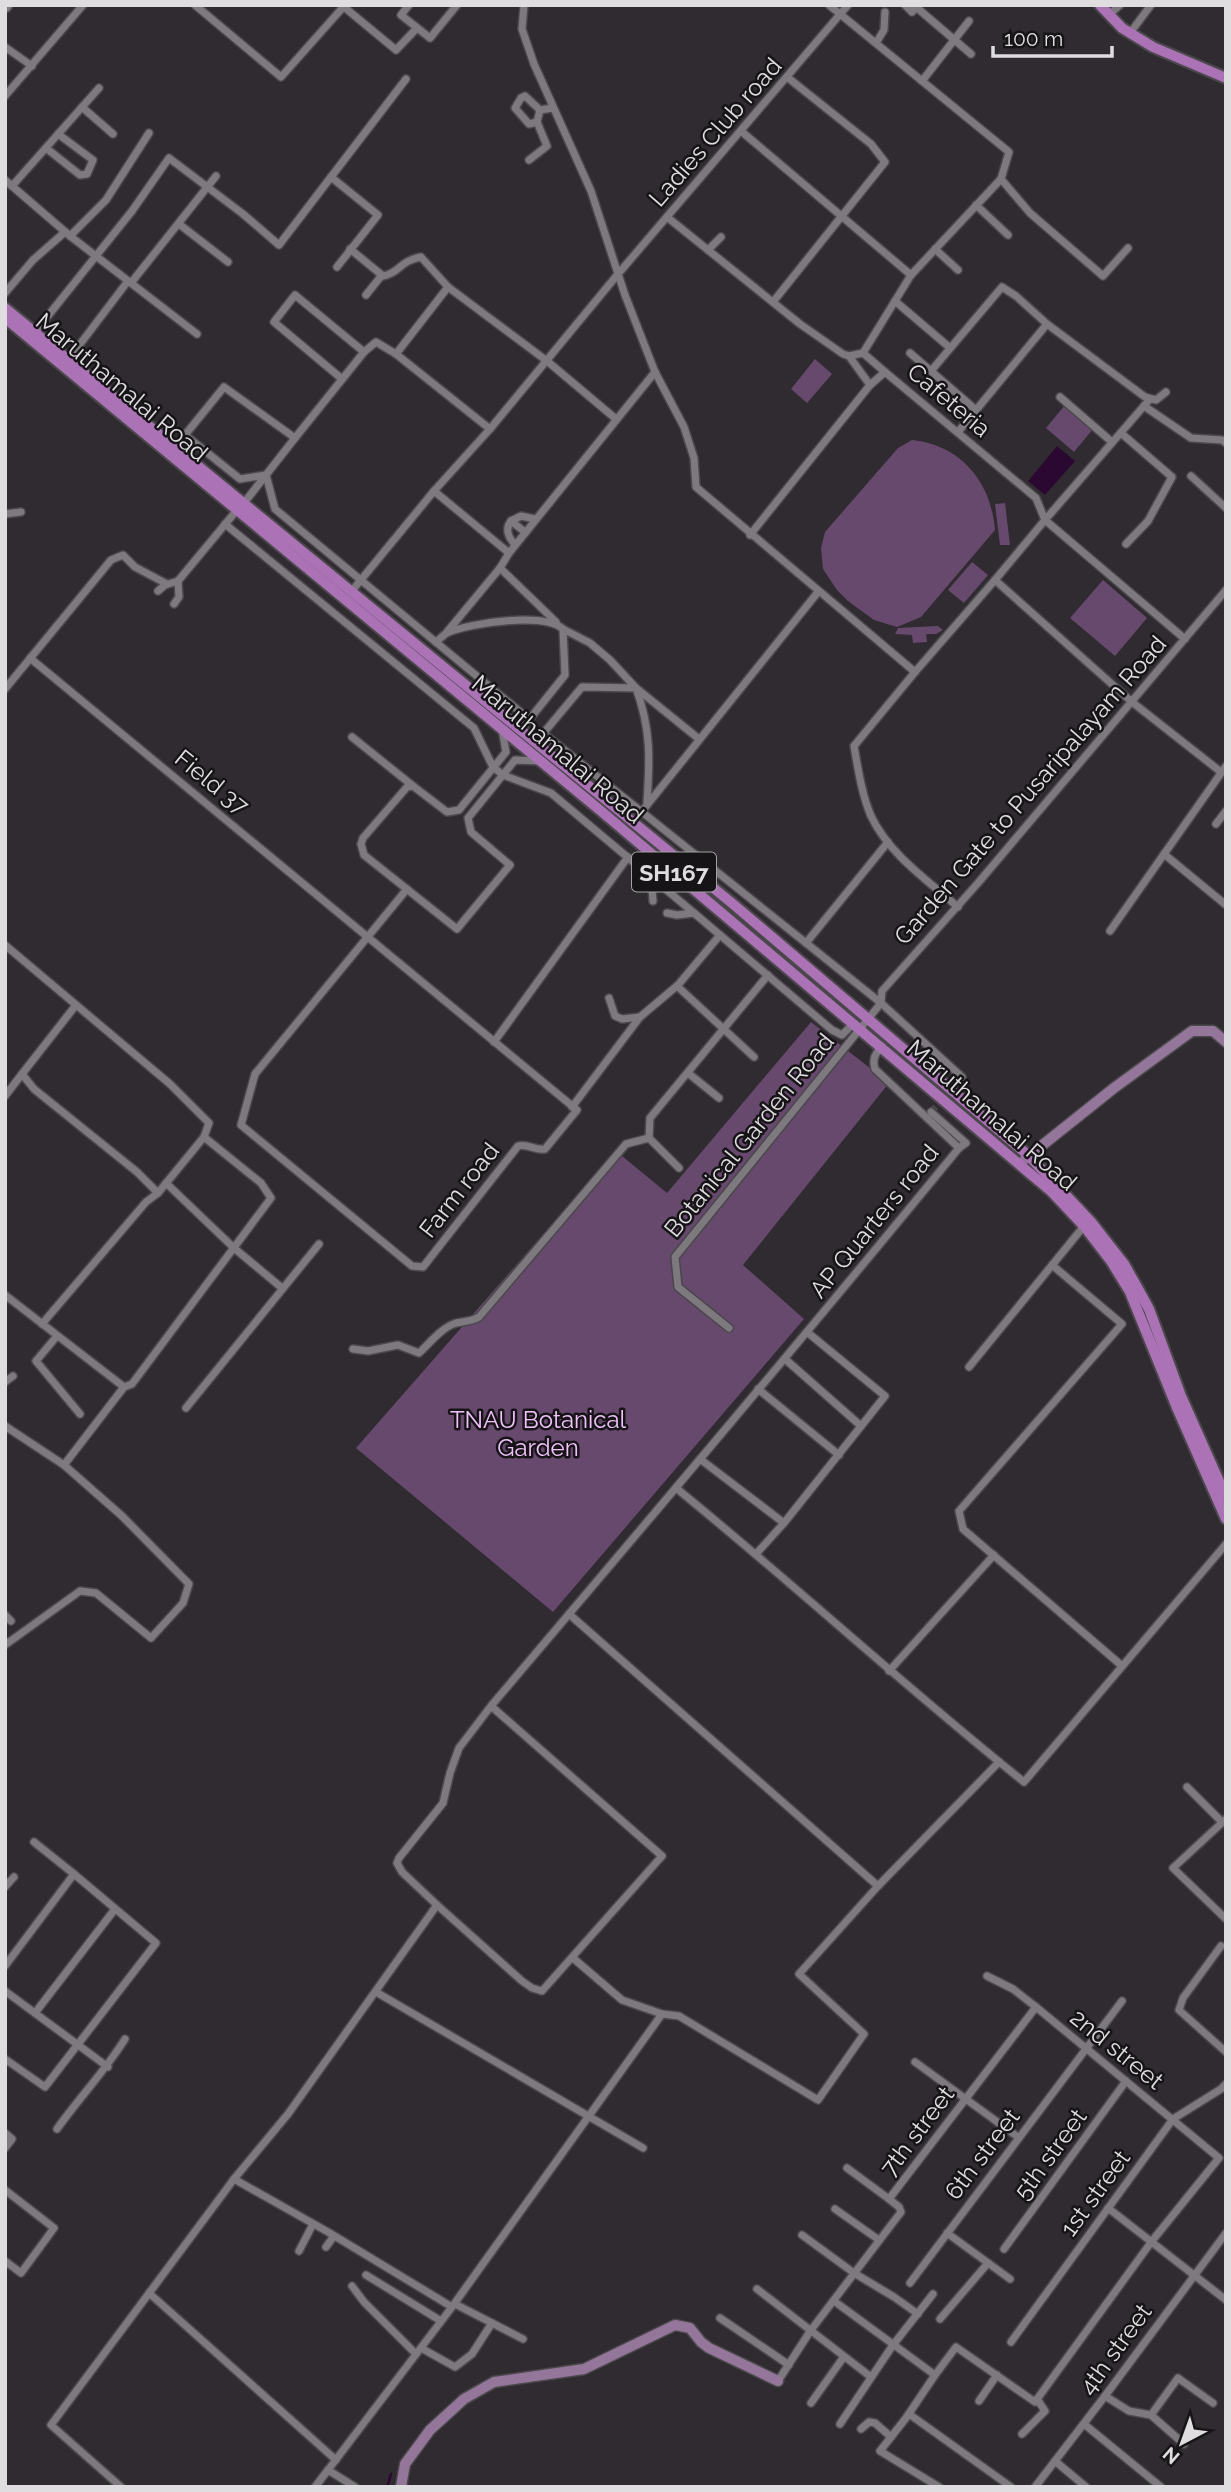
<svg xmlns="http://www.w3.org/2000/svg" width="1231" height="2492" font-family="Raleway,sans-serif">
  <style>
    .green { fill: #67496d }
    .water { fill: #2b0832 }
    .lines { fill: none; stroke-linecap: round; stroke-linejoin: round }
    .stream { stroke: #2b0832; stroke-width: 2.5 }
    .street-tunnel { stroke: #4a464b; stroke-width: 7; stroke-dasharray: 7 3.5; stroke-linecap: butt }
    .street-casing { stroke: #4b484c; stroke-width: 10 }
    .secondary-casing { stroke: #4b484c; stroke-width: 13 }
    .primary-casing { stroke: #4b484c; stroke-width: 14 }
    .street { stroke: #7e797f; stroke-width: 7 }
    .secondary { stroke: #94769b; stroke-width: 10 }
    .primary { stroke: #ab72b6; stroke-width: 10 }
    .labels { text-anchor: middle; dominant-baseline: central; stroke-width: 5; stroke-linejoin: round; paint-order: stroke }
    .shield { fill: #161417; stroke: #a3a1a4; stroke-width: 2 }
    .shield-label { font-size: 23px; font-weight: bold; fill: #e0dde1 }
    .street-label { font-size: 24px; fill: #e0dde1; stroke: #161417 }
    .park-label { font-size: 24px; fill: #f0c1fa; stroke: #161417 }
  </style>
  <rect width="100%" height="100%" fill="#2f2b30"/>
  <!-- green -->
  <g class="green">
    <path d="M815 359 832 374 807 403 791 389Z"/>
    <path d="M1065 405 1093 429 1074 452 1046 428Z"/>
    <path d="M912 440C961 445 991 482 995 530L921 617 897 627 874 620 848 601 837 590 823 569 821 548 825 532 898 448Z"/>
    <path d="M1005 503 1010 545H1000L995 504Z"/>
    <path d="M972 562 988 575 964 603 948 590Z"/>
    <path d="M1103 580 1147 618 1115 656 1070 618Z"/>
    <path d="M938 626 943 630 936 634H926L927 642 913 643 912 635 895 634 898 628Z"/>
    <path d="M811 1022 889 1083 743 1265 804 1319 553 1612 356 1448 616 1151 667 1193Z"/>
  </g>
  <!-- water -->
  <path class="water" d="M1057 446 1075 461 1045 495 1028 481Z"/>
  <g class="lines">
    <!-- stream -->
    <path class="stream" d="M387 2487 391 2474"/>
    <!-- street-tunnel -->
    <path class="street-tunnel" d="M931 1112 962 1077"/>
    <defs>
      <g id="street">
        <path d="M195 5 281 77 345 5"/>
        <path d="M409 5 401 15 430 38 457 5"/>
        <path d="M524 5 522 29 534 64 591 191 625 295 655 372 684 427 694 458 696 487 915 672 854 746C858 769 862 795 871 816 889 854 927 880 958 907"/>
        <path d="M829 5 1009 152 1001 179 911 275 863 353 885 372"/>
        <path d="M905 5 912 12 916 7 971 54"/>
        <path d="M344 7 396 50 417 28"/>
        <path d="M7 8 9 5"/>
        <path d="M1109 15 1120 5"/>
        <path d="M1130 33 1151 5"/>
        <path d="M876 43 884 30 885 12"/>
        <path d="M5 47 32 66"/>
        <path d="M922 81 969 21"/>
        <path d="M5 96 83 5"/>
        <path d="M82 107 113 134"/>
        <path d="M537 122 529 124 515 108 521 98 525 96 540 110 553 108"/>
        <path d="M741 131 911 275"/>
        <path d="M46 148 80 175 87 174 93 160 58 134"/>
        <path d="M529 160 547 146 537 122 540 110"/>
        <path d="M331 177 378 215 337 267"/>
        <path d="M1001 179 1030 213 1103 276 1128 248"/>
        <path d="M5 180 70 236 197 334"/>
        <path d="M12 186 99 88"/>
        <path d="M976 205 1008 235"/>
        <path d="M667 217 800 324 843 354 849 356 863 353"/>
        <path d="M179 224 228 262"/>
        <path d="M70 236 106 200 149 133"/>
        <path d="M350 249 383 276C400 273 399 261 421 257L448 287"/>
        <path d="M935 249 958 270"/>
        <path d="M708 250 721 237"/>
        <path d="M131 283 216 176"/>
        <path d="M5 293 33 260 65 232"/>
        <path d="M366 295 382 275"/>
        <path d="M895 301 949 347"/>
        <path d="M773 302 885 162 871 144 787 77"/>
        <path d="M35 332 132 211 169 158 243 214 279 245 406 79"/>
        <path d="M910 353 976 410"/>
        <path d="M396 354 490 429 434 491"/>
        <path d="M849 356 870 385"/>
        <path d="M68 360 128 281"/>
        <path d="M931 371 1002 287 1016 296 1047 324 1145 397 1156 400 1166 392"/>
        <path d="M342 379 274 322 295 295 364 352"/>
        <path d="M1060 397 1112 442"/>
        <path d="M1144 406 1191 438 1222 440 1226 443"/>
        <path d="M490 429 618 274 848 5"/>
        <path d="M958 432 1047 324"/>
        <path d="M1121 433 1172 477 1148 521 1126 544"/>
        <path d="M1191 476 1226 508"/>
        <path d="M244 503 295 438"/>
        <path d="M5 514 21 512"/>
        <path d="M511 521C505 528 508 538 515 544"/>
        <path d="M225 524 474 728 493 767 503 775 551 793 694 913 677 915 667 913"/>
        <path d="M525 532 511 521 521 516 535 519"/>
        <path d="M750 535 870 385 885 372 1036 498 1045 520 1150 399"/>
        <path d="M500 568 556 622"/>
        <path d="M995 580 1045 520 1185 639"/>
        <path d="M158 591 165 585 178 581"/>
        <path d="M351 592 434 491 509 553 655 372"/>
        <path d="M174 604 179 597 178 581 237 510"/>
        <path d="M563 629 590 643 610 660 636 688 699 739"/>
        <path d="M447 632 500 568 509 553"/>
        <path d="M436 642C440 639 444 634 449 632 472 623 544 612 563 629L565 675 520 731"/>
        <path d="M30 658 577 1110 545 1149C535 1151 528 1143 518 1146L423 1267 412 1266 241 1125 255 1074 407 889"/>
        <path d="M915 672 995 580 1132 702 1221 772"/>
        <path d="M5 689 111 560 123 555 135 567 167 584"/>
        <path d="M530 720 275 509 266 475 240 479 185 435 224 387 295 438 364 352 376 342 396 354 448 287 547 361 616 419"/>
        <path d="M502 729 506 752 459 810 447 812 413 786 407 787 363 838 361 844 364 855 457 929 510 865 471 832 468 818 515 760 541 761"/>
        <path d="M543 733 806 943"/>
        <path d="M541 736 582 687 636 688C651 729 650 759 647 802"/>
        <path d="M352 737 413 786"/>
        <path d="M639 815 818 592"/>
        <path d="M1216 824 1226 811"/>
        <path d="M888 842 806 943 881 1003 962 1077"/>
        <path d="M1164 854 1226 905"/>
        <path d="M651 876 653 901"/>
        <path d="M694 913 832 1030 842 1035 854 1023"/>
        <path d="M1110 931 1226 766"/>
        <path d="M5 945 170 1084 209 1123 204 1137 158 1193"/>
        <path d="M677 986 754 1057"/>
        <path d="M609 998 615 1016 622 1019 640 1017"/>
        <path d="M494 1042 628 857"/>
        <path d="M882 1046C875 1054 872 1059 875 1069L959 1148"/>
        <path d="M688 1073 719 1098"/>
        <path d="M22 1074 76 1005"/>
        <path d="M5 1096 22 1074 34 1089 137 1172 158 1193 146 1202 42 1324"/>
        <path d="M572 1107 640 1017 678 985 720 935"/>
        <path d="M649 1138 679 1168"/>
        <path d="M166 1183 234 1248 282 1288"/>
        <path d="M1052 1265 1122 1324 959 1511 963 1529 1121 1665"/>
        <path d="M5 1295 124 1387 132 1384 271 1198 261 1183 204 1137"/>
        <path d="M729 1328 678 1287 675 1257 881 1003 882 991 978 883 1226 590"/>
        <path d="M57 1336 36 1361 80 1414"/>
        <path d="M353 1349 368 1351 398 1345 419 1353C429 1344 442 1327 456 1323 464 1321 471 1322 479 1317L626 1144 649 1138 650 1118 768 975"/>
        <path d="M785 1359 861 1426"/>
        <path d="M969 1367 1084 1226"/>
        <path d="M5 1382 13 1376"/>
        <path d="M758 1389 839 1455"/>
        <path d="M186 1408 319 1244"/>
        <path d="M5 1426 64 1465 122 1516 189 1584 183 1603 151 1638 96 1593 80 1591 5 1645"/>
        <path d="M700 1459 784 1523"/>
        <path d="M64 1465 124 1387"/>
        <path d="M676 1488C794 1584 905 1687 1024 1782L1226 1544"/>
        <path d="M756 1554 784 1523 885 1396 807 1332"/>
        <path d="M569 1614 878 1886 999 1762"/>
        <path d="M5 1615 11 1621"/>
        <path d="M889 1671 994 1555"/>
        <path d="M491 1706 662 1856 542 1991 532 1988 522 1981 437 1905 402 1872 397 1863 399 1858 443 1803 450 1773 459 1748 491 1706C648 1521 805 1336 959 1148L966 1143 931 1112"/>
        <path d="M1187 1787 1222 1822"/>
        <path d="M1226 1819 1173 1868 1226 1919"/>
        <path d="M34 1842 74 1874"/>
        <path d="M5 1887 14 1877"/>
        <path d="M1221 1946 1183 1998 1179 2010 1226 2052"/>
        <path d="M573 1958 622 2000 662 2014 679 2016 818 2100 864 2034 799 1974 878 1886"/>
        <path d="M5 1966 74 1874 156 1943 45 2087 5 2059"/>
        <path d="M5 1991 108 2067"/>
        <path d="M376 1992 643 2148"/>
        <path d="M35 2013 115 1909"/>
        <path d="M915 2062 1018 2137"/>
        <path d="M57 2129C79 2098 105 2071 125 2039"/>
        <path d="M5 2133 12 2139 5 2148"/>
        <path d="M847 2168 889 2199"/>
        <path d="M5 2190 54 2228 21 2273 5 2261"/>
        <path d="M1108 2208 1226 2300"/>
        <path d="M835 2209 879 2240"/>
        <path d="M947 2233 1010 2279"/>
        <path d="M802 2235 854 2273 894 2297 918 2314"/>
        <path d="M326 2247 334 2236"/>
        <path d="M1004 2249 1126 2081"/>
        <path d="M299 2251 313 2224"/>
        <path d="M366 2275 441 2321"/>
        <path d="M910 2283 1122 2001"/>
        <path d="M352 2286 364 2302 416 2354"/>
        <path d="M757 2289 871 2377"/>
        <path d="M149 2293 336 2460"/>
        <path d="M834 2301 935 2375 956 2347 1035 2402 1152 2241 1219 2158 1036 2007 1013 1989 987 1976"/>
        <path d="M455 2304 523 2339"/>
        <path d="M452 2307 662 2014"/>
        <path d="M720 2318 789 2365"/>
        <path d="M940 2319 988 2263"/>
        <path d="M1011 2342 1173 2119 1221 2089 1226 2084"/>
        <path d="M421 2348 455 2367 472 2354 492 2323"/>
        <path d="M935 2375 906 2418 880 2451 939 2487"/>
        <path d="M778 2381 811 2330 901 2212 899 2207 889 2199 1036 2007"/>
        <path d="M1105 2396 1129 2411 1151 2415 1184 2444"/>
        <path d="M979 2401 997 2375"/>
        <path d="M811 2403 843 2358"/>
        <path d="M909 2414 1011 2487"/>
        <path d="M1151 2415 1178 2378 1213 2403"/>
        <path d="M840 2424 893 2345 933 2294"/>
        <path d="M1084 2424 1161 2487"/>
        <path d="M861 2429 869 2422 875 2423 891 2437"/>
        <path d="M1022 2434 1045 2411 1037 2399"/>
        <path d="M1055 2461 1086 2487"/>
        <path d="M121 2487 51 2425 234 2179"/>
        <path d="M315 2487 328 2470"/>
        <path d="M355 2487 328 2470 452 2307 328 2232 234 2179 288 2114 437 1905"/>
        <path d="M1035 2487 1105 2396 1226 2233"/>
      </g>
      <g id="secondary">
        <path d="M1025 1159 1114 1088 1192 1031H1213L1226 1042"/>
        <path d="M401 2487 405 2464 430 2430 464 2399 494 2382 584 2369 675 2325 690 2328 701 2342 709 2348 778 2381"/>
      </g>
      <g id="primary">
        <path d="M1100 5 1122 28 1153 47 1226 78"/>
        <path d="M5 308 733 904 1029 1156 1092 1223 1124 1264 1137 1287 1149 1309 1181 1396 1226 1497"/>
        <path d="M5 318 601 811 1052 1192 1084 1226 1111 1261 1130 1292 1178 1410 1226 1519"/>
      </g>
    </defs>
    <!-- street casing -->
    <use href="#street" class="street-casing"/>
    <!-- secondary casing -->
    <use href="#secondary" class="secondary-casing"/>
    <!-- primary casing -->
    <use href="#primary" class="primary-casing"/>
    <!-- street -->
    <use href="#street" class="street"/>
    <!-- secondary -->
    <use href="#secondary" class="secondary"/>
    <!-- primary -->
    <use href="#primary" class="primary"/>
  </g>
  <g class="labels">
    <!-- shield labels -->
    <rect class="shield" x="632" y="852.5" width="84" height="39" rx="5"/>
    <g class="shield-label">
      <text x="674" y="872">SH167</text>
    </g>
    <!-- street labels -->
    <g class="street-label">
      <text transform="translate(715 132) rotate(-49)">Ladies Club road</text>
      <text transform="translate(122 387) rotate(40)">Maruthamalai Road</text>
      <text transform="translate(949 400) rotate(40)">Cafeteria</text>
      <text transform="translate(558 749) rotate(40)">Maruthamalai Road</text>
      <text transform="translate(212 782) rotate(39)">Field 37</text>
      <text transform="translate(1030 790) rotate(-49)">Garden Gate to Pusaripalayam Road</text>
      <text transform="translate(992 1115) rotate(41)">Maruthamalai Road</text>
      <text transform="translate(749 1135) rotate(-51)">Botanical Garden Road</text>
      <text transform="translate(459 1190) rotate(-52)">Farm road</text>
      <text transform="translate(874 1221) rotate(-51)">AP Quarters road</text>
      <text transform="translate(1117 2049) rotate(39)">2nd street</text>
      <text transform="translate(917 2131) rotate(-53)">7th street</text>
      <text transform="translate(982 2154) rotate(-53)">6th street</text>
      <text transform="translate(1050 2154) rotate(-54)">5th street</text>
      <text transform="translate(1095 2193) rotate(-54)">1st street</text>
      <text transform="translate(1115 2349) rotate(-54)">4th street</text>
    </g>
    <!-- park labels -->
    <g class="park-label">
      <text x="538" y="1419">TNAU Botanical<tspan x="538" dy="28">Garden</tspan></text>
    </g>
  </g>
  <!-- border -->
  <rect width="1231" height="2492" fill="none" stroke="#e0dde1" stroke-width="14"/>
  <!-- north arrow -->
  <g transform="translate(1182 2443) rotate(221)" stroke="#161417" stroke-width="5" paint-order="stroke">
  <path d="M0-5L12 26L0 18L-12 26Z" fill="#e0dde1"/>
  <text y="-10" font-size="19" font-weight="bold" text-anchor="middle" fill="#e0dde1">N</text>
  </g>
  <!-- scale -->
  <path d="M993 46v10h119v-10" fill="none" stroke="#e0dde1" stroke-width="3.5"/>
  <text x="1004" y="46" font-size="21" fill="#e0dde1" stroke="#161417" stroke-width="5" paint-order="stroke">100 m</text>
</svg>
